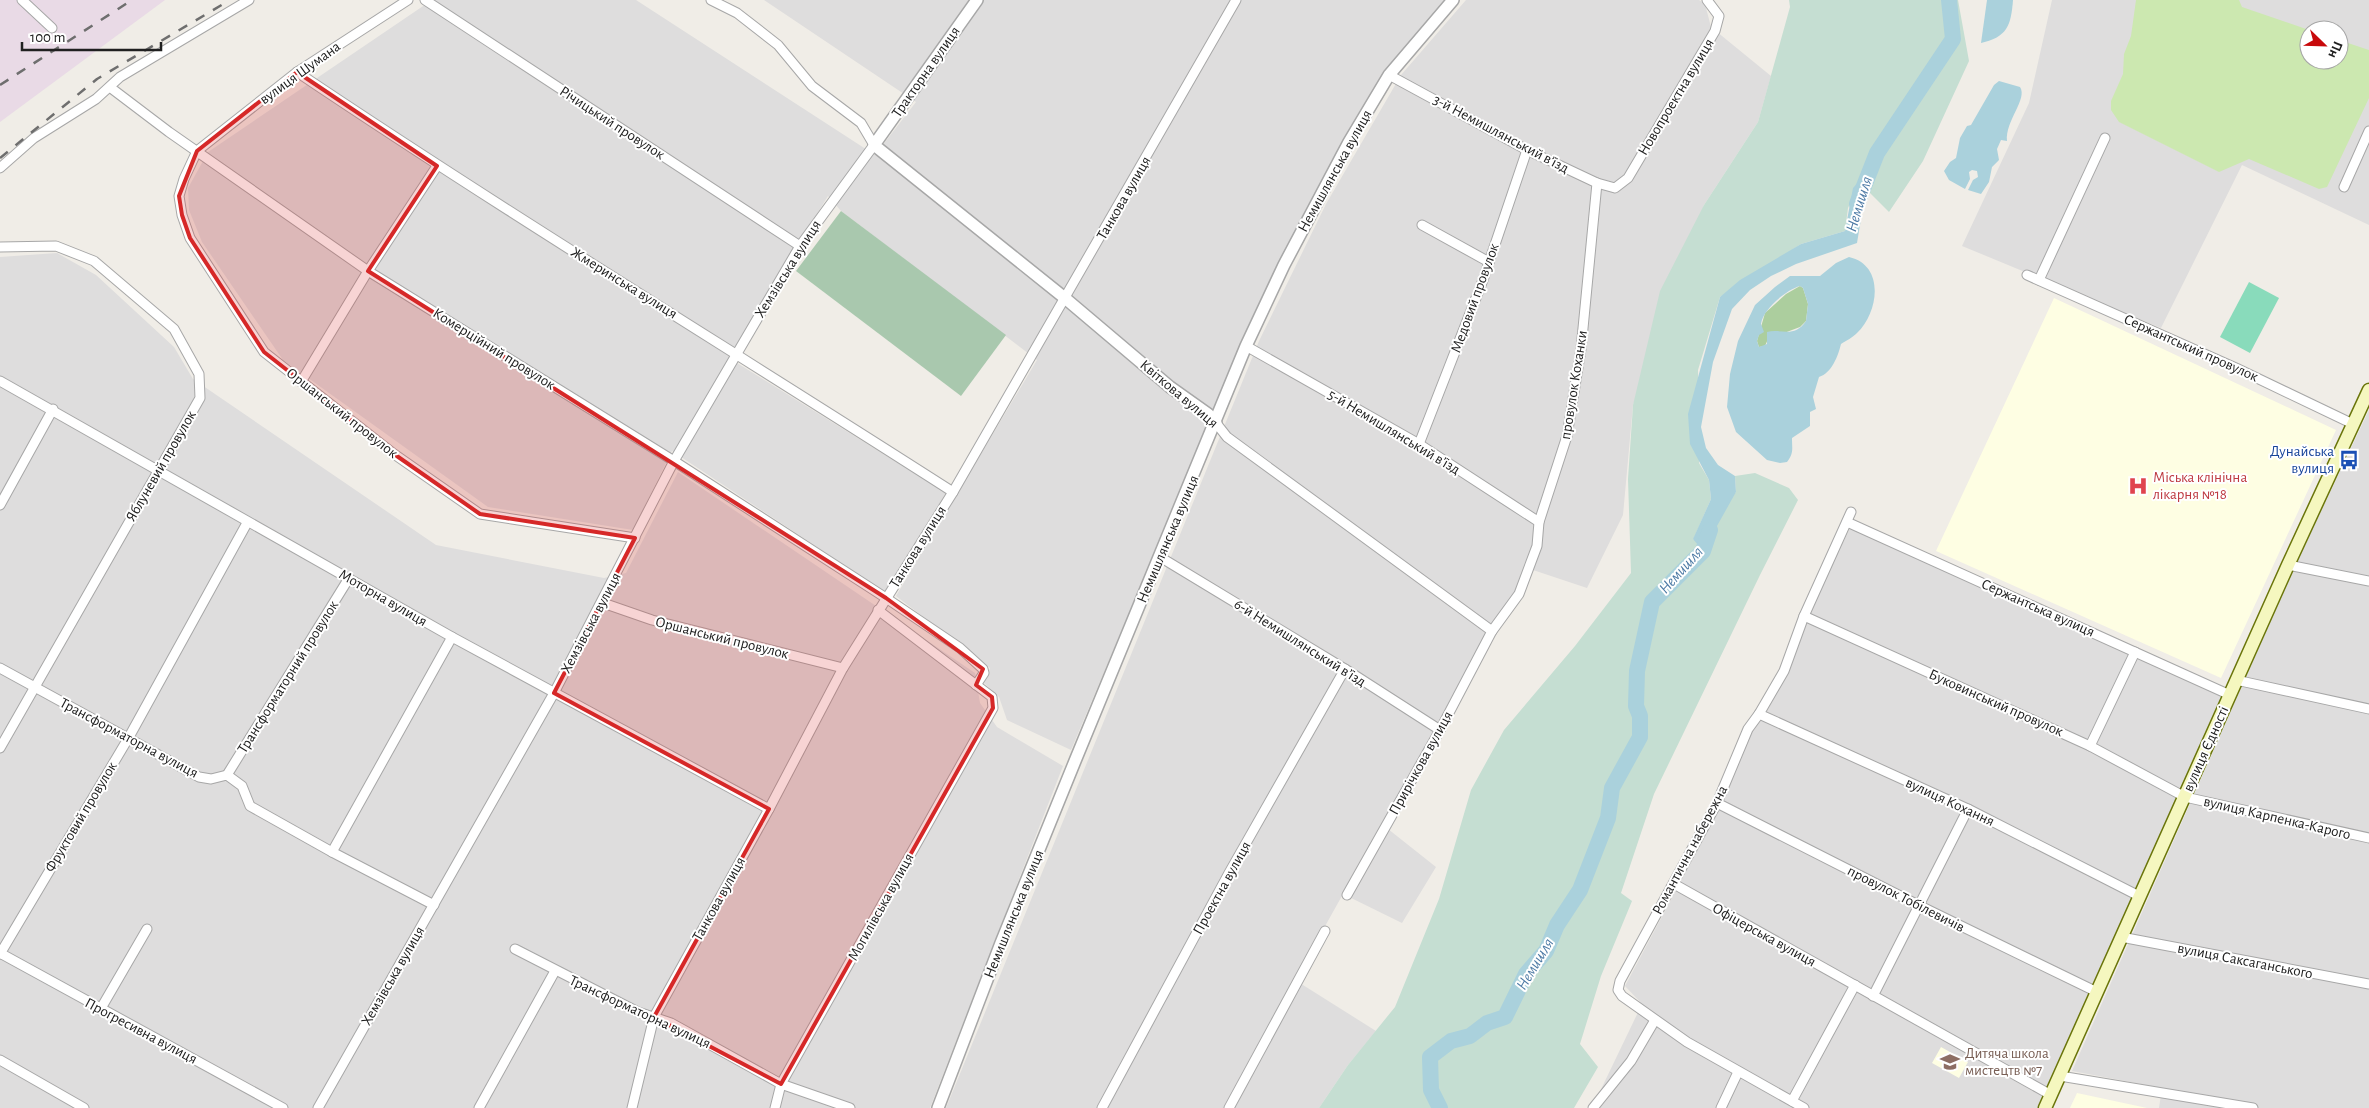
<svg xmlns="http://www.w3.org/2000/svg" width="2369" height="1108" font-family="'Alegreya Sans',sans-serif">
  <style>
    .residential { fill: #dedddd; fill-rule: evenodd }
    .industrial { fill: #e9dae6 }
    .education { fill: #fefee3 }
    .grass { fill: #cce8b0 }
    .forest { fill: #acce9e }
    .wetland { fill: #c5ded2 }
    .cemetery { fill: #a9c8ae }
    .pitch { fill: #89dbbb }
    .water { fill: #aad1dc; fill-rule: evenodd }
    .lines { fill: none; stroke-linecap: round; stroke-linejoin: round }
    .river { stroke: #aad1dc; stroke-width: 16 }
    .minor-casing { stroke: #a7a7a7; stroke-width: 11 }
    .tertiary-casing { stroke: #a7a7a7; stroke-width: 14 }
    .secondary-casing { stroke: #6a750a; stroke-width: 15 }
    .minor { stroke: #fff; stroke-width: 9 }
    .tertiary { stroke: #fff; stroke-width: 11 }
    .secondary { stroke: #f5f7bf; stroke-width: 12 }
    .rail { stroke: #6e6e6e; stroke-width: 2.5; stroke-dasharray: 10 10; stroke-linecap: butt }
    .marked { fill: #d62828; fill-opacity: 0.2; stroke: #d62828; stroke-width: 4; stroke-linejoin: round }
    .labels { text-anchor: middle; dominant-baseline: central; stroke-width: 4; stroke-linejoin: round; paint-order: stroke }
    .street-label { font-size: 15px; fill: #202020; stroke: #fff }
    .transit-label { font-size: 15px; fill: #164399; stroke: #fff; text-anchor: end }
    .health-label { font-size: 15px; fill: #be3a42; stroke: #fff; text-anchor: start }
    .education-label { font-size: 15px; fill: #785e54; stroke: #fff; text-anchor: start }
    .water-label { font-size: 16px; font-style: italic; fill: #4d7aa5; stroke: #fff }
  </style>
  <rect width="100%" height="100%" fill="#f0ede7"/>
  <!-- residential -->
  <g class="residential">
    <path d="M432 0H636L875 155 916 102 764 0H1449L1386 73 1248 332 1071 750 1007 720 999 697 984 683 990 668 896 596 1037 360 841 211 828 196 729 358 946 493 885 592 672 451 633 530 488 507 283 360 202 242 189 210 188 188 208 152Z"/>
    <path d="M1466 0H1699L1705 4 1711 27 1771 76 1758 122 1704 205 1633 405 1623 515 1587 588 1524 567 1514 594 1383 825 1436 867 1402 923 1343 894 1295 980 1376 1031 1348 1065 1319 1108H946L1259 341 1326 204 1401 75Z"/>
    <path d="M2052 0H2369V225L2242 165 2161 328 1962 246 2029 103ZM2309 30H2339V60H2309Z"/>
    <path d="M57 253 96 275 174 347 193 379 436 545 604 578 626 573 678 472 975 673 980 703 997 727 1063 766 930 1108H0V257Z"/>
    <path d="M2369 410V1108H2159L2162 1088 2072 1071 2291 575Z"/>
    <path d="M1850 528 2223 696 2039 1108H1592L1642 1004 1625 986 1715 817 1751 731Z"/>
  </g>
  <!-- industrial -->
  <path class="industrial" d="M0 0H165L0 122Z"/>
  <!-- education -->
  <g class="education">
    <path d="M2054 298 2336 430 2221 678 1936 551Z"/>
    <path d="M1941 1047 1968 1062 1959 1078 1932 1063Z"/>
    <path d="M2077 1093 2147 1108H2070Z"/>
  </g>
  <!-- grass -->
  <path class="grass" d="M2136 0H2239L2242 7 2309 30V60H2339V40L2369 50V98L2327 187 2319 189 2249 159 2219 172 2119 122 2111 110V101L2123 74 2124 54 2131 36Z"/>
  <!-- forest -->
  <path class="forest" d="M1800 286 1803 288 1808 304 1806 321 1800 327 1768 339 1765 346 1759 347 1757 341 1765 313 1786 294Z"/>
  <!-- wetland -->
  <path class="wetland" d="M1789 0H1958L1969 61 1923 161 1889 212 1866 189 1862 179 1848 208 1845 231 1801 244 1720 297 1698 370 1699 463 1709 480 1711 499 1693 540 1736 492 1735 476 1755 473 1789 488 1798 500 1760 575 1654 794 1621 893 1632 901 1601 976 1580 1044 1598 1067 1574 1108H1319L1348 1065 1395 1007 1439 899 1471 790 1504 730 1575 646 1631 573 1628 479 1633 405 1660 291 1704 205 1758 122 1790 7Z"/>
  <!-- cemetery -->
  <path class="cemetery" d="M841 211 1006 335 961 396 796 271Z"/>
  <!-- pitch -->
  <path class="pitch" d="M2249 282 2279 298 2250 353 2220 337Z"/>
  <!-- water -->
  <g class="water">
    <path d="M1987 0H2013C2011 26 2007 37 1981 43Z"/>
    <path d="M1999 81 2020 87C2028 99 2005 121 2007 141L2001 140 1997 149 1999 160 1992 167 1989 182 1981 194 1968 190 1973 180 1978 177 1977 171 1972 170 1969 172 1970 179 1965 189 1949 180 1944 171 1950 162 1956 158 1960 138 1967 126 1971 125 1994 85Z"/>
    <path d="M1862 178 1866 189 1857 243 1796 264 1771 276 1750 290 1732 309 1713 362 1701 427 1706 448 1718 465 1735 476 1736 492 1703 551 1693 539 1711 499 1709 480 1690 444 1688 414 1720 297 1740 280 1801 244 1845 231 1853 188Z"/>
    <path d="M1849 257C1885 265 1879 312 1857 333 1853 337 1846 341 1841 344 1838 356 1832 373 1819 377L1813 397 1816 409 1810 412V426L1792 438C1792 449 1794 453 1787 462L1780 463 1767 460 1736 432 1727 407 1730 374 1738 341 1755 305 1775 287 1790 276H1820L1836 263ZM1800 286 1803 288 1808 304 1806 321C1794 339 1781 328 1767 332V344L1759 347 1757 341 1759 335 1764 332 1761 324C1763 309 1786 290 1800 286Z"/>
  </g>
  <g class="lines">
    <!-- river -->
    <g class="river">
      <path d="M1857 204 1877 153 1953 39 1949 0"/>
      <path d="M1440 1108 1431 1090 1430 1057 1451 1041 1470 1036 1487 1023 1505 1017 1526 974 1546 951 1557 925 1580 890 1608 818 1612 788 1640 737V716L1636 706 1637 671 1652 602 1703 551 1710 530"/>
    </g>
    <defs>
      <g id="minor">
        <path d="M22 0 52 28"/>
        <path d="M408 0 297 72 197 151 184 179 179 196 182 215 190 238 264 352 394 454 480 514 635 538"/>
        <path d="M425 0 800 246"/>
        <path d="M297 72C513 217 735 352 953 492"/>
        <path d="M1389 75 1527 150 1597 183 1615 188 1628 178 1715 31 1719 16 1707 0"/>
        <path d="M111 88 169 132 368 271 674 461 886 598 960 648 983 669 984 673 976 685"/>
        <path d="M0 168 34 138 96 99 120 77 249 0"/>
        <path d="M2344 187 2369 131"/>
        <path d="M1422 225 1489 262"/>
        <path d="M0 247 56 246 94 261 174 329 199 374 200 398 0 748"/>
        <path d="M2027 275 2236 368 2353 424"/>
        <path d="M2039 280 2105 138"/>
        <path d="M1246 346 1419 444 1539 522"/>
        <path d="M0 381 452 637 769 809"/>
        <path d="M301 382 368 271 437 166"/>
        <path d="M1216 423 1227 437 1492 631"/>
        <path d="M1419 444 1483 280 1527 150"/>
        <path d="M0 505 53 409"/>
        <path d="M1847 522 2230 695"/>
        <path d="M1160 557 1345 669 1440 730"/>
        <path d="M2288 565 2369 581"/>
        <path d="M603 603 652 620 843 668"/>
        <path d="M1804 616 2090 746 2185 797 2369 838"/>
        <path d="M0 668 199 777 211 779 227 775 242 786 250 806 332 852 434 905"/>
        <path d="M2236 680 2369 709"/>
        <path d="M1759 714 1968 809 2139 896"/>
        <path d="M2090 746 2135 652"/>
        <path d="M227 775 349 578"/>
        <path d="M1717 803 1918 905 2097 992"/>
        <path d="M332 852 452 637"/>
        <path d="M1674 884 2051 1095"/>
        <path d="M1347 895 1440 730 1492 631 1519 594 1537 546 1539 522 1567 436 1581 349 1597 183"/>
        <path d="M2121 937 2369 984"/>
        <path d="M515 949 638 1012 671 1023 781 1084 850 1108"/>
        <path d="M0 953 283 1108"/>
        <path d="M0 954 129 737 247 523"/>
        <path d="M1873 996 1968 809"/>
        <path d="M100 1010 147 929"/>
        <path d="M0 1060 84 1108"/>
        <path d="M2060 1076 2253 1108"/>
        <path d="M1792 1101 1855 985"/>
        <path d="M318 1108 554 693 674 461 800 246 874 145 861 123 812 86 778 45 737 13 711 0"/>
        <path d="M479 1108 555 971"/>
        <path d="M632 1108 654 1017 769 809 843 668 953 492 1236 0"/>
        <path d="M775 1108 781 1084 993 708 992 697 878 610"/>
        <path d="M1102 1108 1229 873 1345 669"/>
        <path d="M1229 1108 1325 931"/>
        <path d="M1593 1108 1631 1061 1655 1020"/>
        <path d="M1721 1108 1738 1072"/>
        <path d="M1804 1108 1687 1042 1622 996 1618 990 1620 981 1717 803 1748 729 1759 714 1784 671 1804 616 1851 512"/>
      </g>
      <g id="tertiary">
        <path d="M977 0 874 145 1066 299 1170 387 1208 414 1216 423"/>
        <path d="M938 1108 1001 943 1075 761 1246 346 1284 265 1349 142 1389 75 1453 0"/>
      </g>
      <path id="secondary" d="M2045 1108 2288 565 2369 390"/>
    </defs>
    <!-- minor casing -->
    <use href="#minor" class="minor-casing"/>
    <!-- tertiary casing -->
    <use href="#tertiary" class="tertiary-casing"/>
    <!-- secondary casing -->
    <use href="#secondary" class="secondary-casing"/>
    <!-- minor -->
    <use href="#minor" class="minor"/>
    <!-- tertiary -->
    <use href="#tertiary" class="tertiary"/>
    <!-- secondary -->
    <use href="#secondary" class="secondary"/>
    <!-- rail -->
    <g class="rail">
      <path d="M0 85 132 0"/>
      <path d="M0 158 97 79 230 0"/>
    </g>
  </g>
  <!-- marked area -->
  <path class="marked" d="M297 72 437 166 368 271 886 598 983 669 976 685 992 697 993 708 781 1084 654 1017 769 809 554 693 635 538 480 514 394 454 264 352 190 238 182 215 179 196 197 151Z"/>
  <!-- icons -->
  <defs>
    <symbol id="bus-bare" viewBox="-9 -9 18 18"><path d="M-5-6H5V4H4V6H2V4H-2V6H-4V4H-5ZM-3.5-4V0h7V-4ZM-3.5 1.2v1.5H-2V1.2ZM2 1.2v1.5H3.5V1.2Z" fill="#1a4fb4" stroke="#fff" stroke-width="2.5" paint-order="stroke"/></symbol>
    <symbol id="hospital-bare" viewBox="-9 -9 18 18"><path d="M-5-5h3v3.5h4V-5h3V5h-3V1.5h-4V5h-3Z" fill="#e0444e" stroke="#fff" stroke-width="2.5" paint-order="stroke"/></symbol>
    <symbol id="school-bare" viewBox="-9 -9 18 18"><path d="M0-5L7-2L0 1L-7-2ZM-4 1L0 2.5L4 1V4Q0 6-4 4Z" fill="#8d6e63" stroke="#fff" stroke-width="2.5" paint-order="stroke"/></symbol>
  </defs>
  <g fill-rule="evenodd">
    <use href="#bus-bare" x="2335" y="446" width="28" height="28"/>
    <use href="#hospital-bare" x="2124" y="472" width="28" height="28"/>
    <use href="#school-bare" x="1936" y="1048" width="28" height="28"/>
  </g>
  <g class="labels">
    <!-- street labels -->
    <g class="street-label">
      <text transform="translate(926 72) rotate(-55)">Тракторна вулиця</text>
      <text transform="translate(300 73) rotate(-36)">вулиця Шумана</text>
      <text transform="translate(1676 97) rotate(-59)">Новопроектна вулиця</text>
      <text transform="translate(612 123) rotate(33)">Річицький провулок</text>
      <text transform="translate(1501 134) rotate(28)">3-й Немишлянський в’їзд</text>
      <text transform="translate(1335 171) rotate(-61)">Немишлянська вулиця</text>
      <text transform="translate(1124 198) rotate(-60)">Танкова вулиця</text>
      <text transform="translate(788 269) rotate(-58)">Хемзівська вулиця</text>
      <text transform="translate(624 283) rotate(32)">Жмеринська вулиця</text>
      <text transform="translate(1475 298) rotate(-70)">Медовий провулок</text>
      <text transform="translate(2191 348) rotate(24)">Сержантський провулок</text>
      <text transform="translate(494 349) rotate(32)">Комерційний провулок</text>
      <text transform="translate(1574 385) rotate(-81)">провулок Коханки</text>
      <text transform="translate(1179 394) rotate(40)">Квіткова вулиця</text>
      <text transform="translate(342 413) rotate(38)">Оршанський провулок</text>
      <text transform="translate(1394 432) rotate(31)">5-й Немишлянський в’їзд</text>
      <text transform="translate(161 466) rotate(-60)">Яблуневий провулок</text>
      <text transform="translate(1168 539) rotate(-67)">Немишлянська вулиця</text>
      <text transform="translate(918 547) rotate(-58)">Танкова вулиця</text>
      <text transform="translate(383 598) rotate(30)">Моторна вулиця</text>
      <text transform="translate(2038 608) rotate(24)">Сержантська вулиця</text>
      <text transform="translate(591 623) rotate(-62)">Хемзівська вулиця</text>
      <text transform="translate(722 638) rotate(14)">Оршанський провулок</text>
      <text transform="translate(1300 643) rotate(32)">6-й Немишлянський в’їзд</text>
      <text transform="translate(288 677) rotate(-58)">Трансформаторний провулок</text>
      <text transform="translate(1996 703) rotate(24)">Буковинський провулок</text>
      <text transform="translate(129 738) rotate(28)">Трансформаторна вулиця</text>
      <text transform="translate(2206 749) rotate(-66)">вулиця Єдності</text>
      <text transform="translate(1421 763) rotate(-61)">Прирічкова вулиця</text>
      <text transform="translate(1950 802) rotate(25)">вулиця Кохання</text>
      <text transform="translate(81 817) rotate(-59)">Фруктовий провулок</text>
      <text transform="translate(2277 818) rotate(13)">вулиця Карпенка-Карого</text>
      <text transform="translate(1690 850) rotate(-62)">Романтична набережна</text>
      <text transform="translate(1222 888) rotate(-61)">Проектна вулиця</text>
      <text transform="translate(719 899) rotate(-61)">Танкова вулиця</text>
      <text transform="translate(1906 899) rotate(27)">провулок Тобілевичів</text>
      <text transform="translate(881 907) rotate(-61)">Могилівська вулиця</text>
      <text transform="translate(1014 914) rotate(-68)">Немишлянська вулиця</text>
      <text transform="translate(1764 935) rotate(29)">Офіцерська вулиця</text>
      <text transform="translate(2245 961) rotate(11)">вулиця Саксаганського</text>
      <text transform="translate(393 976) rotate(-60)">Хемзівська вулиця</text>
      <text transform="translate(640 1012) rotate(25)">Трансформаторна вулиця</text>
      <text transform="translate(141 1031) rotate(28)">Прогресивна вулиця</text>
    </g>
    <!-- transit labels -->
    <g class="transit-label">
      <text x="2334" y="451">Дунайська<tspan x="2334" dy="17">вулиця</tspan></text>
    </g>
    <!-- health labels -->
    <g class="health-label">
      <text x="2153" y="477">Міська клінічна<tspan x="2153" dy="17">лікарня №18</tspan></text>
    </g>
    <!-- education labels -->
    <g class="education-label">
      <text x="1965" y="1053">Дитяча школа<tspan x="1965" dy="17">мистецтв №7</tspan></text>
    </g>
    <!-- water labels -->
    <g class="water-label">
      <text transform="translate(1859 204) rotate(-73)">Немишля</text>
      <text transform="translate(1681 570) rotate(-48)">Немишля</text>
      <text transform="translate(1535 964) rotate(-59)">Немишля</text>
    </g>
  </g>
  <!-- north arrow -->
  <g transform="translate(2324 45) rotate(113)"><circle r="24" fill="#ffffff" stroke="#a6a6a6"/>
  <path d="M0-4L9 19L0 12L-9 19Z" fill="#c8090b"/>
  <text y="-8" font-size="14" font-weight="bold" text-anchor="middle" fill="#202020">Пн</text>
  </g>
  <!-- scale -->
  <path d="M22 42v8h139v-8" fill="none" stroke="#202020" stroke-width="2.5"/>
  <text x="30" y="42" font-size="15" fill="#202020" stroke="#ffffff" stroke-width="4" paint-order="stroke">100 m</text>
</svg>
